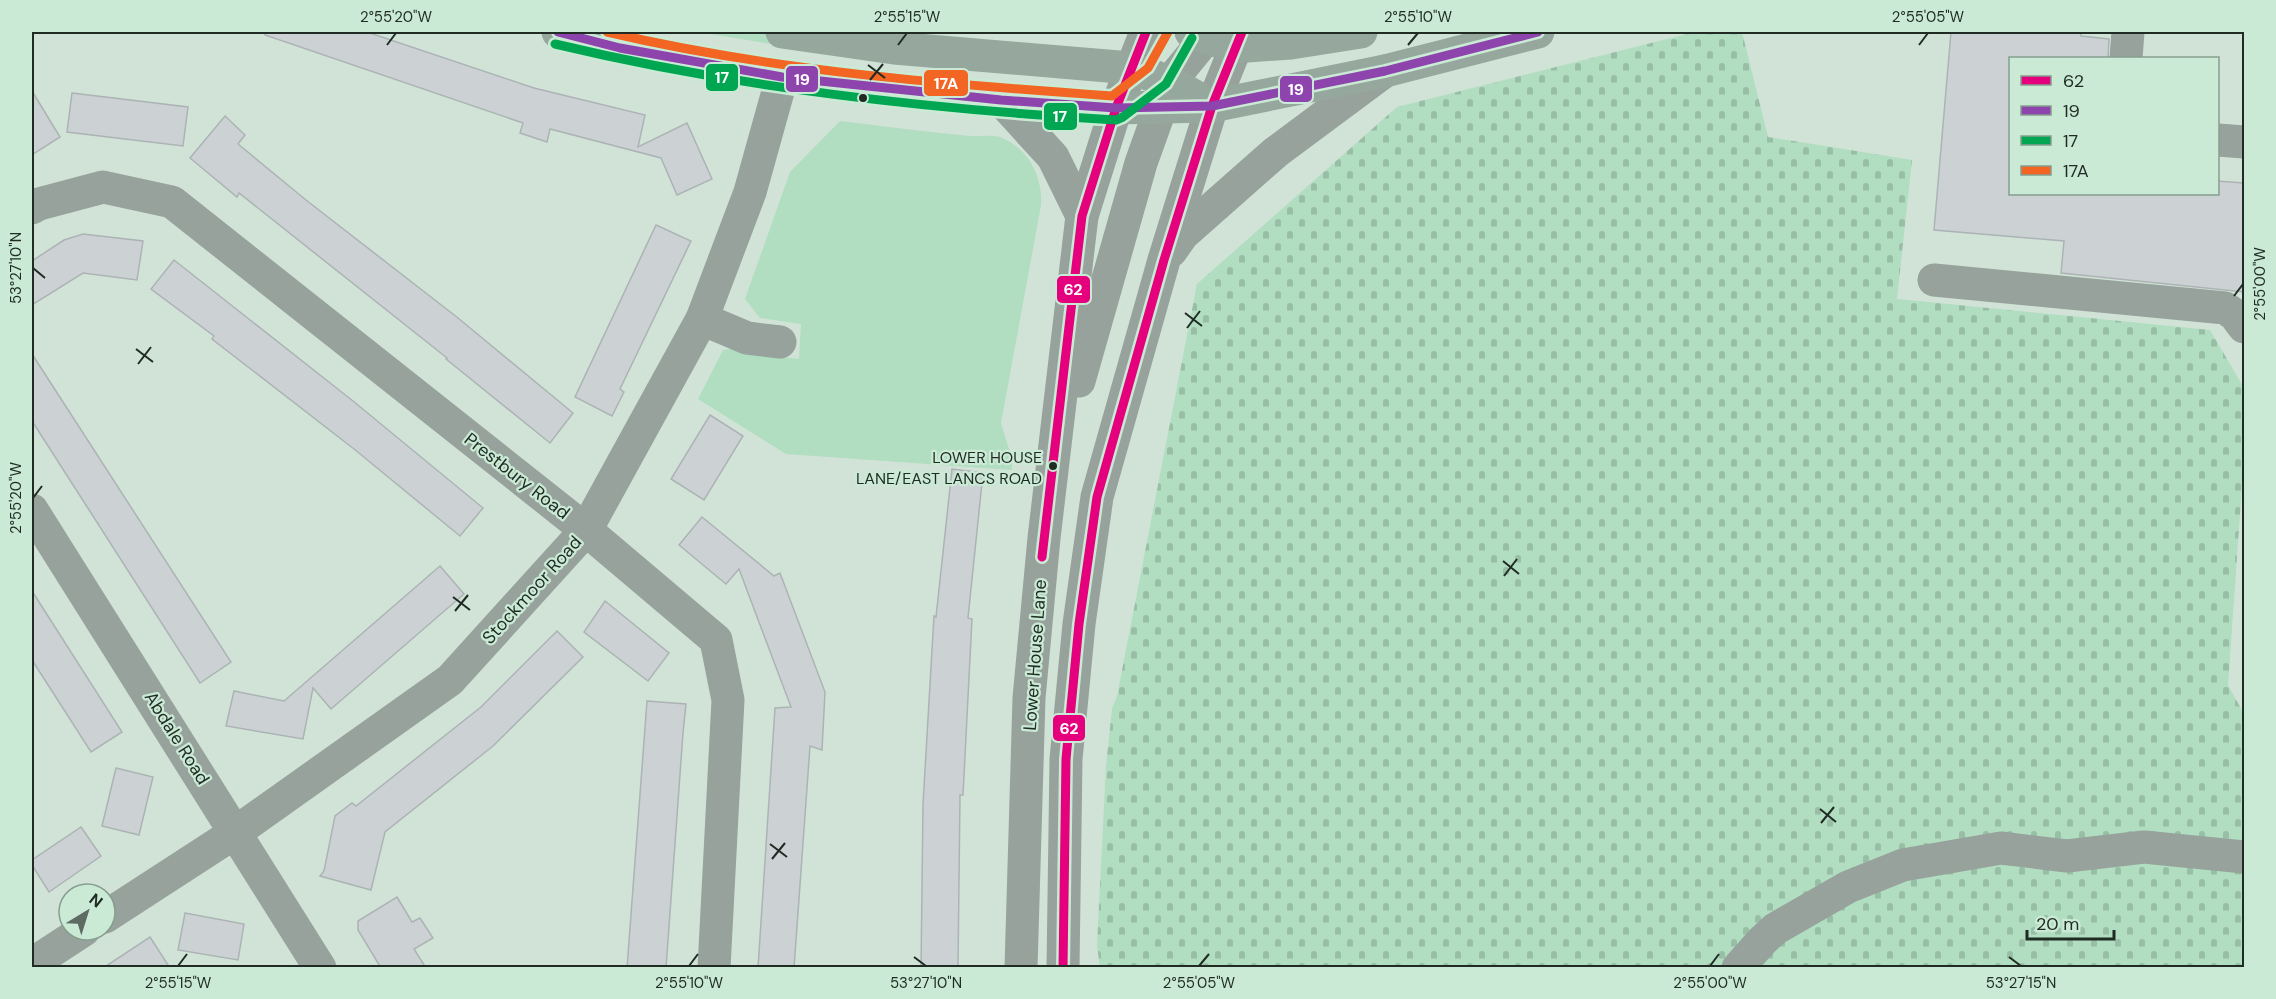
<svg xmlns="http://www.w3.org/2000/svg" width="2276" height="999" font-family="'DM Sans',sans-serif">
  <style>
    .grass { fill: #b1ddc0 }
    .cemetery { fill: url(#cemetery-stones) }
    .building { fill: #ccd2d4; stroke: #acb3b4; stroke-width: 1.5 }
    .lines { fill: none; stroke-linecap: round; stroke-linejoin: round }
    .minor { stroke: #96a29b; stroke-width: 33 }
    .highway { stroke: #96a89d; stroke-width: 33 }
    .bus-1-casing { stroke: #caead5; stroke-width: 14 }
    .bus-2-casing { stroke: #caead5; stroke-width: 14 }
    .bus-3-casing { stroke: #caead5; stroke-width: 14 }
    .bus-4-casing { stroke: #caead5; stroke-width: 14 }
    .bus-1 { stroke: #e5007d; stroke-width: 9 }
    .bus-2 { stroke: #8e44ad; stroke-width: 9 }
    .bus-3 { stroke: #00a651; stroke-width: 9 }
    .bus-4 { stroke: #f26522; stroke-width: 9 }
    .ticks { fill: none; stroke: #1f2b23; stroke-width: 2 }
    .bus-dot { fill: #1f2b23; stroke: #caead5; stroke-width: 2 }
    .labels { text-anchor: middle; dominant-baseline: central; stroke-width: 4.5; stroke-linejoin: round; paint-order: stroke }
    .bus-label { font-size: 16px; fill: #1f2b23; stroke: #caead5; text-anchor: end }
    .street-label { font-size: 18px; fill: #1f2b23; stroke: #caead5 }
    .line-badge { stroke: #caead5; stroke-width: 2 }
    .badge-label { font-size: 16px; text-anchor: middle; font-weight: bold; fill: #fff }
    .neatline { fill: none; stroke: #1f2b23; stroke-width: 2 }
    .ticks-label { font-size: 15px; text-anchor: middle; fill: #1f2b23 }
  </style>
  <defs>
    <pattern id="cemetery-stones" width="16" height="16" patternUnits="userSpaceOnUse" patternTransform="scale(1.5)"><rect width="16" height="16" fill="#b1ddc0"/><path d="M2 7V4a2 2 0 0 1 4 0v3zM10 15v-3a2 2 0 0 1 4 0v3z" fill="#98bea5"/></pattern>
  </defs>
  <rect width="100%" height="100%" fill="#d1e3d7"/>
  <!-- grass -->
  <g class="grass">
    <path d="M698 32H757L815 43 814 51Z"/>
    <path d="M840 121C884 126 927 132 970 136 980 137 994 134 1002 138 1029 149 1043 178 1041 205L1001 423 1012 459V470L786 454 698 399 723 350 734 348 749 354 799 359 801 324 760 318 745 299 790 172Z"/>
  </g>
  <!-- cemetery -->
  <path class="cemetery" d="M1695 32H1742L1768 137 1912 160 1897 299 2210 330 2244 388V457L2228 685 2244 714V967L1100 968 1097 945 1106 766 1112 709 1117 696 1197 284 1397 107Z"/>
  <!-- building -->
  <g class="building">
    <path d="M265 32H367L534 88 645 115 638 147 687 123 712 179 677 195 661 158 550 129 547 142 520 133 523 123 265 35Z"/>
    <path d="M1951 32H2081V36L2109 39 2108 58H2010V194H2217V181L2244 183V292L2061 273 2064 241 1934 230Z"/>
    <path d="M32 91 60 137 32 155Z"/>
    <path d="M72 93 188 107 183 146 67 132Z"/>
    <path d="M225 116 245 135 238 144 306 200 458 318 573 413 550 443 446 359 447 358 239 193 237 197 190 158Z"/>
    <path d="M656 225 691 241 620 389 624 392 612 416 575 397Z"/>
    <path d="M83 234 143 241 137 280 83 273 32 305V261L64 240Z"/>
    <path d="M174 260 353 401 483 508 460 536 354 449 212 339 214 336 151 289Z"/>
    <path d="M32 354 231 662 200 683 32 421Z"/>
    <path d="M710 415 743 436 704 500 671 479Z"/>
    <path d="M952 469 983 473 968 618 972 619 963 795H960L958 968H921L923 804 934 616 936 617Z"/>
    <path d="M702 517 774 576 780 573 825 692 822 750 810 746 794 968H758L775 708 791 707 739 569 726 584 679 545Z"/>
    <path d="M440 566 464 594 331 709 313 688 303 739 226 726 234 691 284 701Z"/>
    <path d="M32 591 122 732 91 752 32 660Z"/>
    <path d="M605 601 669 653 648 681 584 632Z"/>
    <path d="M557 631 583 657 493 746 385 832 371 890 320 876 324 871 335 816 352 803 356 806 481 707Z"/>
    <path d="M647 701 686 704 683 733 666 968H627Z"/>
    <path d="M116 768 153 777 139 835 102 826Z"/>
    <path d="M81 827 101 856 49 892 32 865V860Z"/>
    <path d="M397 897 412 922 420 918 433 938 414 949 426 968H381L358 930V921Z"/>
    <path d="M185 913 244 924 238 960 178 950Z"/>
    <path d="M150 937 170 968H103Z"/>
  </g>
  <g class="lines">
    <!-- minor -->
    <g class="minor">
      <path d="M2126 58 2128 32"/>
      <path d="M1001 100 1053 157 1082 216"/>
      <path d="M2218 140 2244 142"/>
      <path d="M32 208 39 204 103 187 172 202 586 530 716 640 728 700 714 968"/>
      <path d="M1171 251 1183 234 1276 152 1385 71"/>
      <path d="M1934 280 2225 308 2235 315 2244 327"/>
      <path d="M702 319 747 338 780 342"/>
      <path d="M1079 381 1141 163 1170 82 1206 38 1215 32"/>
      <path d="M32 510 320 968"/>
      <path d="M105 917 236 832 450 680 586 530 702 319 750 192 782 77"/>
      <path d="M32 964 84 930"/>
      <path d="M1021 968 1029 698 1044 538 1082 216 1116 108 1146 32"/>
      <path d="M1063 968 1066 759 1079 624 1097 497 1164 260 1212 106 1242 32"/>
      <path d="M1738 968 1762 941 1775 929 1848 887 1903 865 2001 848 2067 856 2144 847 2244 857"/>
    </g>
    <!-- highway -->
    <g class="highway">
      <path d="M558 32 620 48 782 77 1001 100 1116 108 1212 106 1385 71 1538 32"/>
      <path d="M782 32 894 48 1131 68 1170 82 1212 106"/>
      <path d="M1191 32 1234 47 1291 43 1361 32"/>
    </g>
    <defs>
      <g id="bus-1">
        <path d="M1042 557 1082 216 1116 108 1146 32"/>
        <path d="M1063 968 1066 759 1079 624 1097 497 1164 260 1212 106 1242 32"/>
      </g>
      <path id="bus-2" d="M558 32 620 48 782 77 1001 100 1116 108 1212 106 1385 71 1538 32"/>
      <path id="bus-3" d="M555 44C739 88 927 109 1116 120L1123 117 1166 84 1192 38"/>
      <path id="bus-4" d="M607 32C772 71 943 84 1112 96L1148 68 1168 32"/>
    </defs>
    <!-- bus-1 casing -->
    <use href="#bus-1" class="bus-1-casing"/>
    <!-- bus-2 casing -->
    <use href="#bus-2" class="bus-2-casing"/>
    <!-- bus-3 casing -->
    <use href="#bus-3" class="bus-3-casing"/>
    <!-- bus-4 casing -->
    <use href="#bus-4" class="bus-4-casing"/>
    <!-- bus-1 -->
    <use href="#bus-1" class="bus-1"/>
    <!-- bus-2 -->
    <use href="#bus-2" class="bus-2"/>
    <!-- bus-3 -->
    <use href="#bus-3" class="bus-3"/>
    <!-- bus-4 -->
    <use href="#bus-4" class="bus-4"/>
  </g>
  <!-- ticks -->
  <path class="ticks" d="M387 45 396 33M898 45 907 33M1408 45 1418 33M1919 45 1928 33M868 65 885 78M870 80 883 64M33 268 45 278M2234 296 2243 284M1185 313 1202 326M1187 328 1200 311M136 349 153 362M138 364 151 347M33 498 42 486M1503 561 1519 574M1504 576 1517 559M453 597 470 610M455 611 468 595M1820 809 1836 822M1821 823 1834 807M770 844 787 857M772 859 785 843M914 957 926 966M2009 957 2021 966M178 966 187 954M689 966 698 954M1199 966 1209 954M1710 966 1719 954"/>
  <!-- markers -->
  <g class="bus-dot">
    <circle cx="863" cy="98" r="5"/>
    <circle cx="1053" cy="466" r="5"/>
  </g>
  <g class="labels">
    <!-- bus labels -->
    <g class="bus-label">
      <text x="1042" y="457">LOWER HOUSE<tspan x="1042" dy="21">LANE/EAST LANCS ROAD</tspan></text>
    </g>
    <!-- street labels -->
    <g class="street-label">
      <text transform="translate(517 476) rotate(38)">Prestbury Road</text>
      <text transform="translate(532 590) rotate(-48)">Stockmoor Road</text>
      <text transform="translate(1035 655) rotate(-86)">Lower House Lane</text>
      <text transform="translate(177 738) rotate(58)">Abdale Road</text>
    </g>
  </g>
  <g class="line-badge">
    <rect x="705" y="63" width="34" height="29" rx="6" fill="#00a651"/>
    <rect x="785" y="65" width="34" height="28" rx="6" fill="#8e44ad"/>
    <rect x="923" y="69" width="46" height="28" rx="6" fill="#f26522"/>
    <rect x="1279" y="75" width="34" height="28" rx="6" fill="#8e44ad"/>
    <rect x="1043" y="102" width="35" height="29" rx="6" fill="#00a651"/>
    <rect x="1056" y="275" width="35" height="29" rx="6" fill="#e5007d"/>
    <rect x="1052" y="714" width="34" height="28" rx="6" fill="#e5007d"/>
  </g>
  <g class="badge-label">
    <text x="722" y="83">17</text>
    <text x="802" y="85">19</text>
    <text x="946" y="89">17A</text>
    <text x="1296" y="95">19</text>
    <text x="1060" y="122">17</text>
    <text x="1073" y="295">62</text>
    <text x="1069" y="734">62</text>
  </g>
  <!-- border -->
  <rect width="2276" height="999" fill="none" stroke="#caead5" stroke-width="66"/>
  <!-- legend -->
  <rect x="2009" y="57" width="210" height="138" fill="#caead5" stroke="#869e8e" stroke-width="1.5"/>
  <rect x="2021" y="76" width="30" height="9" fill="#e5007d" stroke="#869e8e" stroke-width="1.5"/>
  <text x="2063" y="87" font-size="18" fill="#1f2b23">62</text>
  <rect x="2021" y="106" width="30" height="9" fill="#8e44ad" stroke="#869e8e" stroke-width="1.5"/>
  <text x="2063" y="117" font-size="18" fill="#1f2b23">19</text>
  <rect x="2021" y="136" width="30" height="9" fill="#00a651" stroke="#869e8e" stroke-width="1.5"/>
  <text x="2063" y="147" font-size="18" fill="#1f2b23">17</text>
  <rect x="2021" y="166" width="30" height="9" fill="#f26522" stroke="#869e8e" stroke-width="1.5"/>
  <text x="2063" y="177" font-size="18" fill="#1f2b23">17A</text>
  <!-- north arrow -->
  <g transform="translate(87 912) rotate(38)"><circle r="28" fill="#caead5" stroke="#869e8e" stroke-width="1.5"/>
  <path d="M0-4.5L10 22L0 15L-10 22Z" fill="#5d6b62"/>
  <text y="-9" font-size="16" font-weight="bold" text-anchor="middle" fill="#1f2b23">N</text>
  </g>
  <!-- scale -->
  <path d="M2027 930v9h87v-9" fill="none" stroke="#1f2b23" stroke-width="3"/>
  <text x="2036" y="930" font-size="18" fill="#1f2b23" stroke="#caead5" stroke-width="4.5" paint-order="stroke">20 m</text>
  <rect x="33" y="33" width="2210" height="933" class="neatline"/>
  <g class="ticks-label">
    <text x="396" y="22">2°55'20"W</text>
    <text x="907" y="22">2°55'15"W</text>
    <text x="1418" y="22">2°55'10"W</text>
    <text x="1928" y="22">2°55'05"W</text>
    <text transform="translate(16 268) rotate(-90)" y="5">53°27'10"N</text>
    <text transform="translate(2260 284) rotate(-90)" y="5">2°55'00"W</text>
    <text transform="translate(16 498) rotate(-90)" y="5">2°55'20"W</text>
    <text x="178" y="988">2°55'15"W</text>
    <text x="689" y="988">2°55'10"W</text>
    <text x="926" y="988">53°27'10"N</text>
    <text x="1199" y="988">2°55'05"W</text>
    <text x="1710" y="988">2°55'00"W</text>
    <text x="2021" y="988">53°27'15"N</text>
  </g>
</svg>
